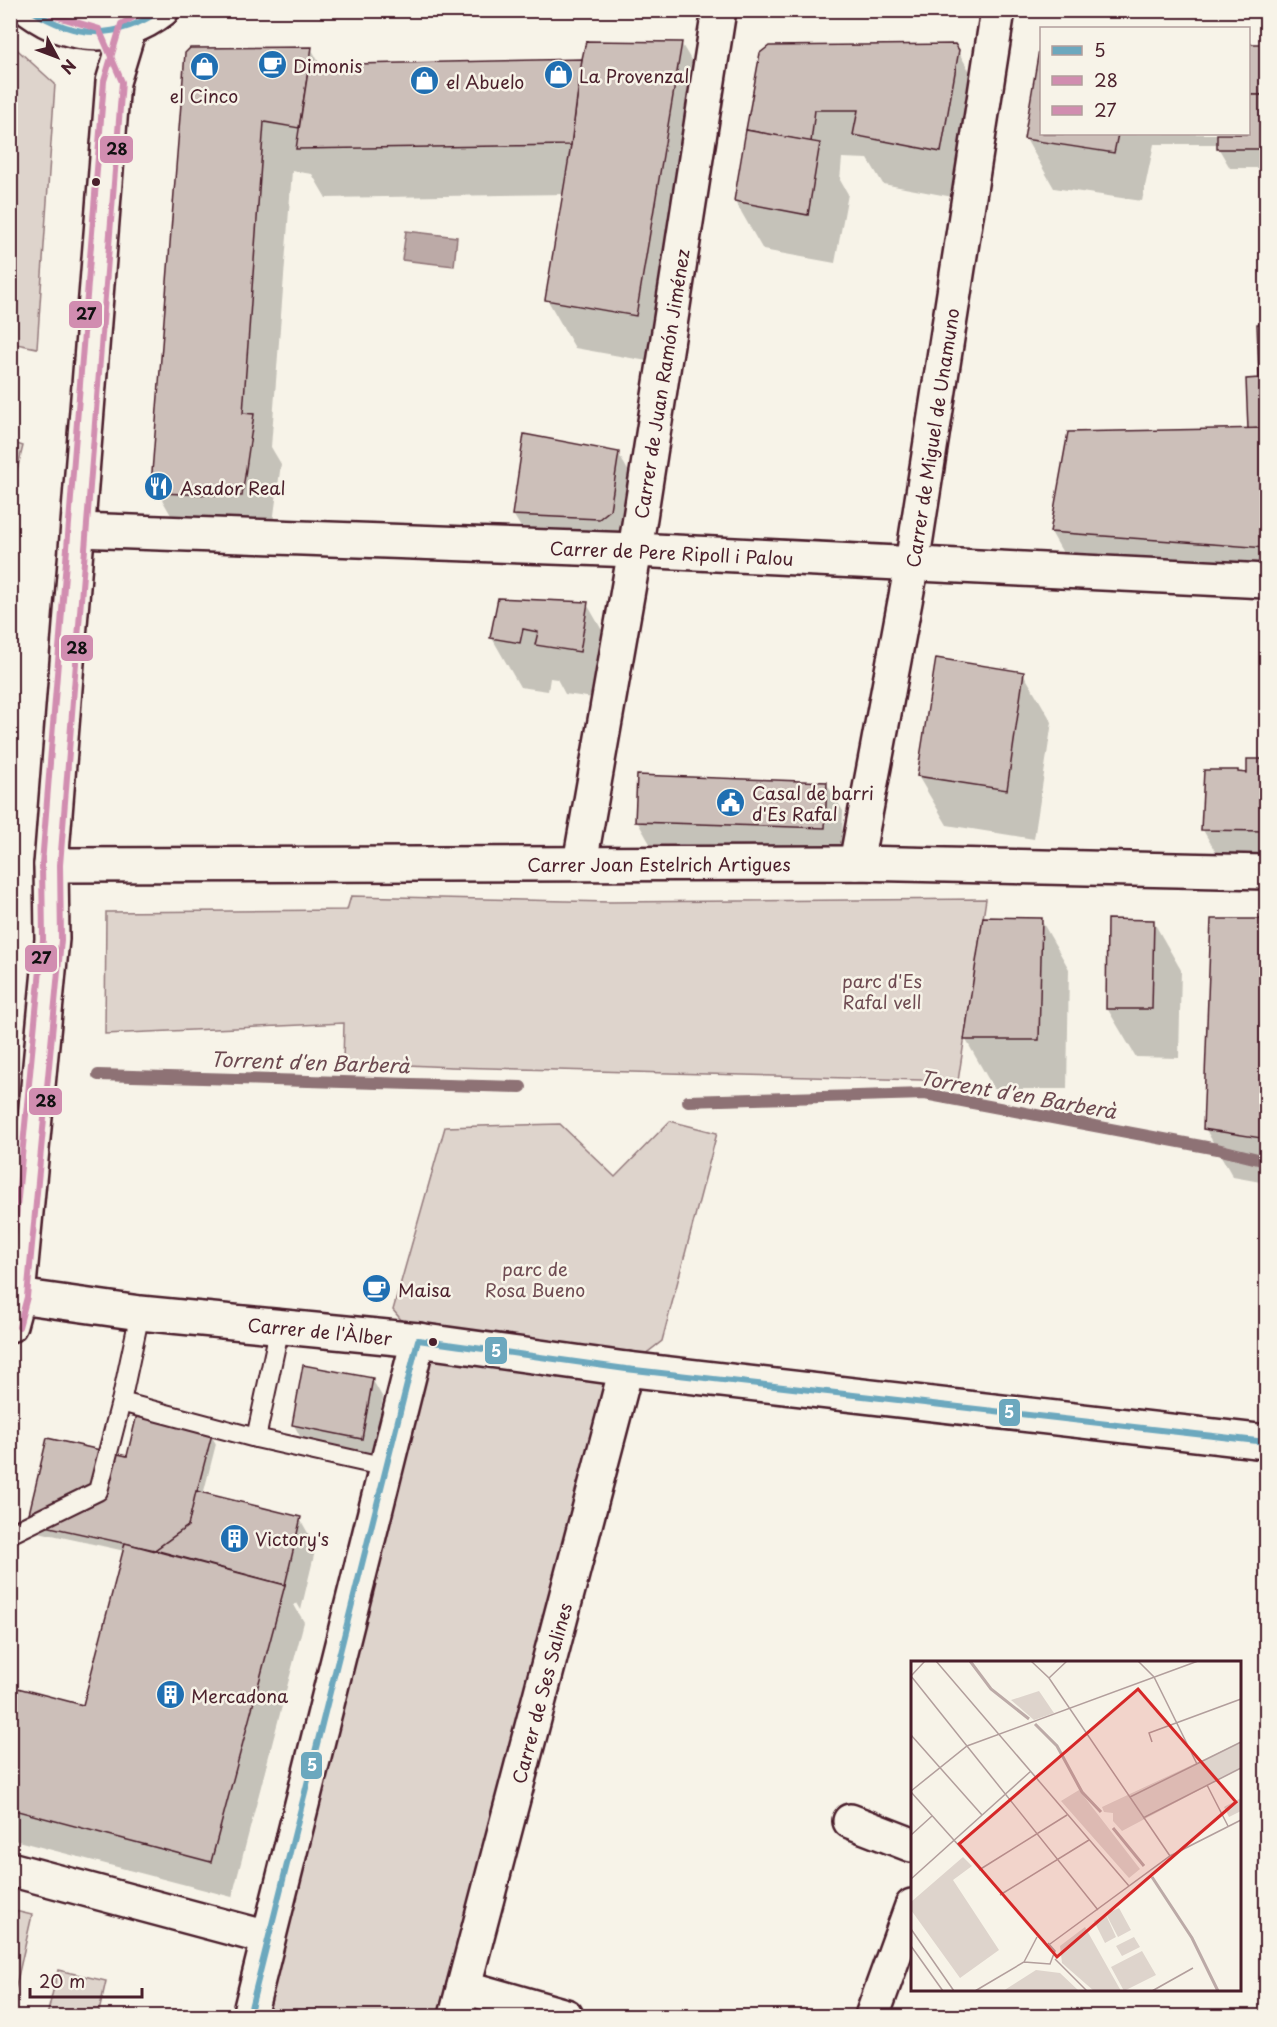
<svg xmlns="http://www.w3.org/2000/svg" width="1277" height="2027" font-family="'Playpen Sans',sans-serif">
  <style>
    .green { fill: #ded4cc; stroke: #947a7c; stroke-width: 1.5 }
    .water { fill: #bcaaa7; stroke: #8e7275; stroke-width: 1.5 }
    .shadow { fill: #0003 }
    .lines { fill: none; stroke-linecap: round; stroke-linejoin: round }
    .stream { stroke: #8e7275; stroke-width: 12 }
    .building { fill: #ccbfb9; stroke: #4a1f2b; stroke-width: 1.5 }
    .lane-casing { stroke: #4a1f2b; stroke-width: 22 }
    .street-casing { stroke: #4a1f2b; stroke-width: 38 }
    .secondary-casing { stroke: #4a1f2b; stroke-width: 38 }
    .lane { stroke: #f7f3e8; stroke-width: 18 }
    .street { stroke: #f7f3e8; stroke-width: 33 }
    .secondary { stroke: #f7f3e8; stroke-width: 33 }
    .bus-1-casing { stroke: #f7f3e8; stroke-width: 10 }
    .bus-2-casing { stroke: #f7f3e8; stroke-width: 10 }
    .bus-3-casing { stroke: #f7f3e8; stroke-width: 10 }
    .bus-1 { stroke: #6ca8be; stroke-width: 6 }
    .bus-2 { stroke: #d18db0; stroke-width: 6 }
    .bus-3 { stroke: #d18db0; stroke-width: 6 }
    .bus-dot { fill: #4a1f2b; stroke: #f7f3e8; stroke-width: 2 }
    .labels { text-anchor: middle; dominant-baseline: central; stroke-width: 5; stroke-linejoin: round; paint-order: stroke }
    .poi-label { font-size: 18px; fill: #4a1f2b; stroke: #f7f3e8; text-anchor: start }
    .street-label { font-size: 18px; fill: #4a1f2b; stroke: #f7f3e8 }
    .park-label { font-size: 18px; fill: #6f4c53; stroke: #f7f3e8 }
    .water-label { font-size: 20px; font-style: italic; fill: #6c4950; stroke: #f7f3e8 }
    .inset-river { fill: none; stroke: #bcaaa7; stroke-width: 3 }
    .inset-road { fill: none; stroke: #b29e9c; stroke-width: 1.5 }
    .view { fill: #d62828; fill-opacity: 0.15; stroke: #d62828; stroke-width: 3 }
    .inset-edge { fill: none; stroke: #4a1f2b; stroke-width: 3 }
    .line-badge { stroke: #f7f3e8; stroke-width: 2 }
    .badge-label { font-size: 16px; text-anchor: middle; font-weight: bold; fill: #fff }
    .pale-badge-label { font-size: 16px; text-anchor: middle; font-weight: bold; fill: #111 }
  </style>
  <rect width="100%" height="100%" fill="#f7f3e8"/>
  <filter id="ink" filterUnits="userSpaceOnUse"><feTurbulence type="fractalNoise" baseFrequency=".0167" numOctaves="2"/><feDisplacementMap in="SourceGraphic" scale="12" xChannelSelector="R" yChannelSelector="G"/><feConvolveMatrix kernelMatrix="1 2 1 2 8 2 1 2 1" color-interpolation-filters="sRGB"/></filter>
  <g filter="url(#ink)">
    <!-- green -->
    <g class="green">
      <path d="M10 43 55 84 37 348 11 343Z"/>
      <path d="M11 442 23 446 11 494 10 442Z"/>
      <path d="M351 896 609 902 986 899 958 1081 451 1067 343 1062 344 1023 105 1034 106 912 347 910Z"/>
      <path d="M670 1121 717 1133 662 1341 626 1369 456 2016H249L418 1340 393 1310 445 1127 560 1124 615 1177Z"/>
      <path d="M11 1910 32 1915 11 2008 10 1910Z"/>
      <path d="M58 1970 106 1981 98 2016H47Z"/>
    </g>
    <!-- water -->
    <path class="water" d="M406 231 457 237 454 266 402 260Z"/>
    <!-- shadow -->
    <g class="shadow">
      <path d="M681 43 710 92 664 364 575 348 547 299 565 194 326 198 312 174 292 171 271 447 281 464 270 544 182 534 153 484 186 53 311 48 321 66 583 61Z"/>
      <path d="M1248 45H1266V168H1230L1219 149 1218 144H1154L1142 201 1054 188 1026 139 1042 134H1248Z"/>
      <path d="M958 51 986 100 969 200 883 184 868 159 842 158 840 180 848 194 835 263 763 250 735 201 761 54Z"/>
      <path d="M1259 326H1266V594L1079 581 1051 532 1249 430 1260 380Z"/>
      <path d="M618 453 646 502 627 567 542 563 513 514Z"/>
      <path d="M587 604 615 653 608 700 565 694 557 679 550 678 548 691 520 687 492 638Z"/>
      <path d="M1023 673 1052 722 1034 839 947 825 918 776Z"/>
      <path d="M1249 760 1266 761V879H1231L1203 830 1239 774H1248Z"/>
      <path d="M826 783 843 811 841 856 653 849 637 821Z"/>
      <path d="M984 918 1041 920 1069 969 1067 1089H994L966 1040Z"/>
      <path d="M1265 920 1266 922V1183L1233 1177 1205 1128Z"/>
      <path d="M1153 921 1181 970 1179 1058 1136 1057 1107 1008Z"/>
      <path d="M372 1379 383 1398 372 1457 304 1444 294 1425Z"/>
      <path d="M211 1435 216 1444 203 1495 300 1519 316 1547 301 1610 297 1603 294 1605 304 1622 232 1897 10 1839V1687L84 1706 125 1551 34 1531 128 1458Z"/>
    </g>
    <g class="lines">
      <!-- stream -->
      <g class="stream">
        <path d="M98 1075 521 1087"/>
        <path d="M688 1101 925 1094 1217 1149 1266 1161"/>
      </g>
    </g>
    <!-- building -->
    <g class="building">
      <path d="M586 41 682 42 636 316 545 300 571 145 582 59Z"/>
      <path d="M955 44 959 50 941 152 853 135 858 110H815L811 142 746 130 760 53 769 46Z"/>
      <path d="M1040 44H1042V134H1118L1114 153 1024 139Z"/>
      <rect x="1248" y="44" width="18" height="51"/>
      <path d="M312 47 299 128 264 122 243 413 254 414 242 496 157 493 151 485 185 53 190 48Z"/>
      <path d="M582 59 571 145 296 149 309 65Z"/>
      <path d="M1248 95H1266V149H1217V134H1248Z"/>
      <path d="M746 130 820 143 808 215 734 201Z"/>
      <path d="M1257 324H1266V428L1248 429 1246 379 1259 378Z"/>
      <path d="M1266 428V548L1050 532 1068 432Z"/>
      <path d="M524 434 619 452 610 510 599 519 512 515Z"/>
      <path d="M498 598 588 602 580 652 535 645 538 632 523 629 520 643 490 638Z"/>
      <path d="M936 658 1024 672 1007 790 917 776Z"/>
      <path d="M1247 759H1266V831L1201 830 1204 770H1238V772L1247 773Z"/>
      <path d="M637 775 827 782 825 828 635 822Z"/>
      <path d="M983 917 1042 918 1039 1040H964Z"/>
      <path d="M1107 919 1154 920 1152 1009H1106Z"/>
      <path d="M1211 919H1266L1261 1138 1203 1129Z"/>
      <path d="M303 1365 373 1378 362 1439 292 1425Z"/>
      <path d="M137 1414 212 1434 188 1526 155 1550 27 1522 47 1438 127 1456Z"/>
      <path d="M196 1491 301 1517 285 1585 155 1550 188 1526Z"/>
      <path d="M125 1543 285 1585 211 1862 10 1809V1686L83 1705Z"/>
    </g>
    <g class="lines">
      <defs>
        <g id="lane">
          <path d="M280 1326 256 1438 386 1467"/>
          <path d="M121 1402 256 1438"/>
          <path d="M10 1534 98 1491 121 1402 140 1313"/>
        </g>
        <g id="street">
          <path id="s1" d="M78 530 635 550 1266 581"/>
          <path id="s2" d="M580 863 635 550 719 10"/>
          <path id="s3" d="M856 863 912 564 998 10"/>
          <path id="s4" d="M51 865 856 863 1266 872"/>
          <path id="s5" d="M18 1296 140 1313 418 1340 626 1369 1266 1442"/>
          <path d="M10 1325 18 1296 52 939 51 865 113 82 129 29"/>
          <path d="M850 1821 912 1845"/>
          <path d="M10 1869 268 1938"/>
          <path d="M464 1987 566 2016"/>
          <path d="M249 2016 418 1340"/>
          <path id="s6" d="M456 2016 626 1369"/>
          <path d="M872 2016 912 1906"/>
        </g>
        <path id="secondary" d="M30 10C71 40 122 41 162 10"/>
      </defs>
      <!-- lane casing -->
      <use href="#lane" class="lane-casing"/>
      <!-- street casing -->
      <use href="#street" class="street-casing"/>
      <!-- secondary casing -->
      <use href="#secondary" class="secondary-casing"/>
      <!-- lane -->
      <use href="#lane" class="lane"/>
      <!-- street -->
      <use href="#street" class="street"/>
      <!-- secondary -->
      <use href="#secondary" class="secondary"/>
      <defs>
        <g id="bus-1">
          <path d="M31 10C76 39 116 40 161 10"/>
          <path d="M249 2016 418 1340 626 1369 1266 1442"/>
        </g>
        <path id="bus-2" d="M19 1327 27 1297 61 940 60 865 122 82 99 29 52 15 46 10"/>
        <path id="bus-3" d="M10 1280 43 939 42 864 104 81 121 24 147 10"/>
      </defs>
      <!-- bus-1 casing -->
      <use href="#bus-1" class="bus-1-casing"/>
      <!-- bus-2 casing -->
      <use href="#bus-2" class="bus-2-casing"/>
      <!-- bus-3 casing -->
      <use href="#bus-3" class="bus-3-casing"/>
      <!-- bus-1 -->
      <use href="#bus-1" class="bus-1"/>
      <!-- bus-2 -->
      <use href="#bus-2" class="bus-2"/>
      <!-- bus-3 -->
      <use href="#bus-3" class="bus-3"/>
    </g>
  </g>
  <!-- icons -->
  <defs>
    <symbol id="cafe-disc" viewBox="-11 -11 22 22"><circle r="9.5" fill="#1f6fb2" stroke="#f7f3e8"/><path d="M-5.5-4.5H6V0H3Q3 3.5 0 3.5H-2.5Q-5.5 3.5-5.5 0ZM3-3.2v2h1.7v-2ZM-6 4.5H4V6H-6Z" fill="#fff"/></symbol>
    <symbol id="shop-disc" viewBox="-11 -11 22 22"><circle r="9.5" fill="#1f6fb2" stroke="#f7f3e8"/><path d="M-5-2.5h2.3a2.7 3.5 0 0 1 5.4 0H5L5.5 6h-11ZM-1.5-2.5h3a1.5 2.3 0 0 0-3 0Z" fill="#fff"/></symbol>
    <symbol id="restaurant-disc" viewBox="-11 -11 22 22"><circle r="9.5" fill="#1f6fb2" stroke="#f7f3e8"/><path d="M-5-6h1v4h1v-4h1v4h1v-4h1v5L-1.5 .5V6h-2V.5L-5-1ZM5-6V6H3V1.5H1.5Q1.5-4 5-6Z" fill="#fff"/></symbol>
    <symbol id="civic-disc" viewBox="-11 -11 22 22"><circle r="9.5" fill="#1f6fb2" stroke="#f7f3e8"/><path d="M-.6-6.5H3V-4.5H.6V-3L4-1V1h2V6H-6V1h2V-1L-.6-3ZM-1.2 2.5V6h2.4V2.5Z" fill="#fff"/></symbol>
    <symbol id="building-disc" viewBox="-11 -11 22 22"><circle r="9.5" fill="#1f6fb2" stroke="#f7f3e8"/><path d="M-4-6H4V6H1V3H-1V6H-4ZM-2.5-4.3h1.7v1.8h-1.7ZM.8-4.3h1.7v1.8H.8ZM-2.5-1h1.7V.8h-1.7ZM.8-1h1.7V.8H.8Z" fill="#fff"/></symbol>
  </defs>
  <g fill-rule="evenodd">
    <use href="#cafe-disc" x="256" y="48" width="33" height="33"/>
    <use href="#shop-disc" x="188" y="50" width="33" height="33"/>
    <use href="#shop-disc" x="542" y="58" width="33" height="33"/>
    <use href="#shop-disc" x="408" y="64" width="33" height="33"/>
    <use href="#restaurant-disc" x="142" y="470" width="33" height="33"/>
    <use href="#civic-disc" x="714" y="786" width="33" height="33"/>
    <use href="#cafe-disc" x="360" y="1272" width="33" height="33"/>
    <use href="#building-disc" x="218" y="1522" width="33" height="33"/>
    <use href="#building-disc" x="154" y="1678" width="33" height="33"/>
  </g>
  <!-- markers -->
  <g class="bus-dot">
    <circle cx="96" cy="182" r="5"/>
    <circle cx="433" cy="1342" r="5"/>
  </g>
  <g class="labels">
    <!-- poi labels -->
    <g class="poi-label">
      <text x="293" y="65">Dimonis</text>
      <text x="579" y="75">La Provenzal</text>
      <text x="446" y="81">el Abuelo</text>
      <text x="204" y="95" text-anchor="middle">el Cinco</text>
      <text x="180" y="487">Asador Real</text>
      <text x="752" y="792">Casal de barri<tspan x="752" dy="21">d'Es Rafal</tspan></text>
      <text x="398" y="1289">Maisa</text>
      <text x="255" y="1538">Victory's</text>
      <text x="191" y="1695">Mercadona</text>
    </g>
    <!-- street labels -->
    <g class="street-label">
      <text stroke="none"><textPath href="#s2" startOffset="486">Carrer de Juan Ramón Jiménez</textPath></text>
      <text stroke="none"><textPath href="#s3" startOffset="432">Carrer de Miguel de Unamuno</textPath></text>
      <text stroke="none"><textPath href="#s1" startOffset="594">Carrer de Pere Ripoll i Palou</textPath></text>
      <text stroke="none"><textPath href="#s4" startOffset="608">Carrer Joan Estelrich Artigues</textPath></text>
      <text stroke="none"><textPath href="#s5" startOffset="304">Carrer de l'Àlber</textPath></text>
      <text stroke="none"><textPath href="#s6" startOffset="334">Carrer de Ses Salines</textPath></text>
    </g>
    <!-- park labels -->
    <g class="park-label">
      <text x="882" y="980">parc d'Es<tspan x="882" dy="21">Rafal vell</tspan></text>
      <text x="535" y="1268">parc de<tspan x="535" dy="21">Rosa Bueno</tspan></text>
    </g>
    <!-- water labels -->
    <g class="water-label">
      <text transform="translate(310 1062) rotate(2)">Torrent d'en Barberà</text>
      <text transform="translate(1018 1094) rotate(10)">Torrent d'en Barberà</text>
    </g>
  </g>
  <!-- overview -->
  <g transform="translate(911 1661)">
    <rect width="330" height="330" fill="#f7f3e8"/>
    <path d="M128 30 143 52 123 59 100 39ZM330 81V107L211 170 202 160V152L193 151 191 146ZM168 129 229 208 218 217 150 140ZM330 137V150L318 156 313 146ZM52 196 61 205 42 219 88 289 49 317 0 249V241ZM208 247 220 269 207 276 195 253ZM195 254 205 276 194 282 183 260ZM174 266 210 330H183L151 302 149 285ZM223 276 229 286 211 295 205 285ZM231 290 245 314 213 330 200 306ZM125 309 149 312 168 330H92Z" fill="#ded4cc"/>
    <path class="inset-river" d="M59 0 80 28 118 58M124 63 146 85 171 131 190 151M202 167 233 205M241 216 281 277 307 330"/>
    <path class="inset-road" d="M25 0 218 225M120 0 138 17 259 195M227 0 243 16 286 103M0 15 187 249M0 15 14 0M138 17 156 0M0 74 71 154M241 81 238 72 330 38M296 124 317 165M0 130 56 85 287 0M0 131 134 281M219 136 330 81M232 157 330 107M0 174 21 155M68 209 156 154M0 218 120 110M89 234 178 179M0 268 43 330M139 283 259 195 330 159M0 285 32 330M144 298 176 330M113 301 139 303 144 290 137 282M64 330 113 301 126 276M241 330 282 307"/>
    <path class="view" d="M227 28 325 141 146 296 48 183Z"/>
    <rect width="330" height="330" class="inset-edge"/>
  </g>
  <g class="line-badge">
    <rect x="99" y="135" width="35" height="29" rx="6" fill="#d18db0"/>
    <rect x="68" y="300" width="35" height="29" rx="6" fill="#d18db0"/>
    <rect x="60" y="634" width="34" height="28" rx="6" fill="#d18db0"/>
    <rect x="24" y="944" width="34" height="29" rx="6" fill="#d18db0"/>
    <rect x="28" y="1087" width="35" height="29" rx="6" fill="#d18db0"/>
    <rect x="484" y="1336" width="24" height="29" rx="6" fill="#6ca8be"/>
    <rect x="998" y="1398" width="23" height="29" rx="6" fill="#6ca8be"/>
    <rect x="300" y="1751" width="23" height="29" rx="6" fill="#6ca8be"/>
  </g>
  <g class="badge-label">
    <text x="496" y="1357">5</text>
    <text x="1009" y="1418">5</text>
    <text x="312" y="1771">5</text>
  </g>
  <g class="pale-badge-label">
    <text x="117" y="155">28</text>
    <text x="86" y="320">27</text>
    <text x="77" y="654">28</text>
    <text x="41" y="964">27</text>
    <text x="46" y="1107">28</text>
  </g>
  <!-- margin -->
  <rect width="1277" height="2027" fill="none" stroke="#f7f3e8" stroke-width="36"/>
  <rect x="18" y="18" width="1241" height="1991" fill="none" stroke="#4a1f2b" stroke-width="2" filter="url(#ink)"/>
  <!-- legend -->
  <rect x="1040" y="27" width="210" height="108" fill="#f7f3e8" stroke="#b29e9c" stroke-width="1.5"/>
  <rect x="1052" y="46" width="30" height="9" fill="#6ca8be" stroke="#b29e9c" stroke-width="1.5"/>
  <text x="1094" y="57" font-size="18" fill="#4a1f2b">5</text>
  <rect x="1052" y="76" width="30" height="9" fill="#d18db0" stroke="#b29e9c" stroke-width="1.5"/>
  <text x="1094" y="87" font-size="18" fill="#4a1f2b">28</text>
  <rect x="1052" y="106" width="30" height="9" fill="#d18db0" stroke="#b29e9c" stroke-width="1.5"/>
  <text x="1094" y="117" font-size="18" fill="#4a1f2b">27</text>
  <!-- north arrow -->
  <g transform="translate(57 57) rotate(131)" stroke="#f7f3e8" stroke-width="4.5" paint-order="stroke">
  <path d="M0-4.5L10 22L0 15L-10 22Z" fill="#4a1f2b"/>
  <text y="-9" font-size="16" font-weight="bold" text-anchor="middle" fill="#4a1f2b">N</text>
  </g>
  <!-- scale -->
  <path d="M30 1988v9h112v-9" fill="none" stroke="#4a1f2b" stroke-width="3"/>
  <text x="39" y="1988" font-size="18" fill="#4a1f2b" stroke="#f7f3e8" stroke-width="4.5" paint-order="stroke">20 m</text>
</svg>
